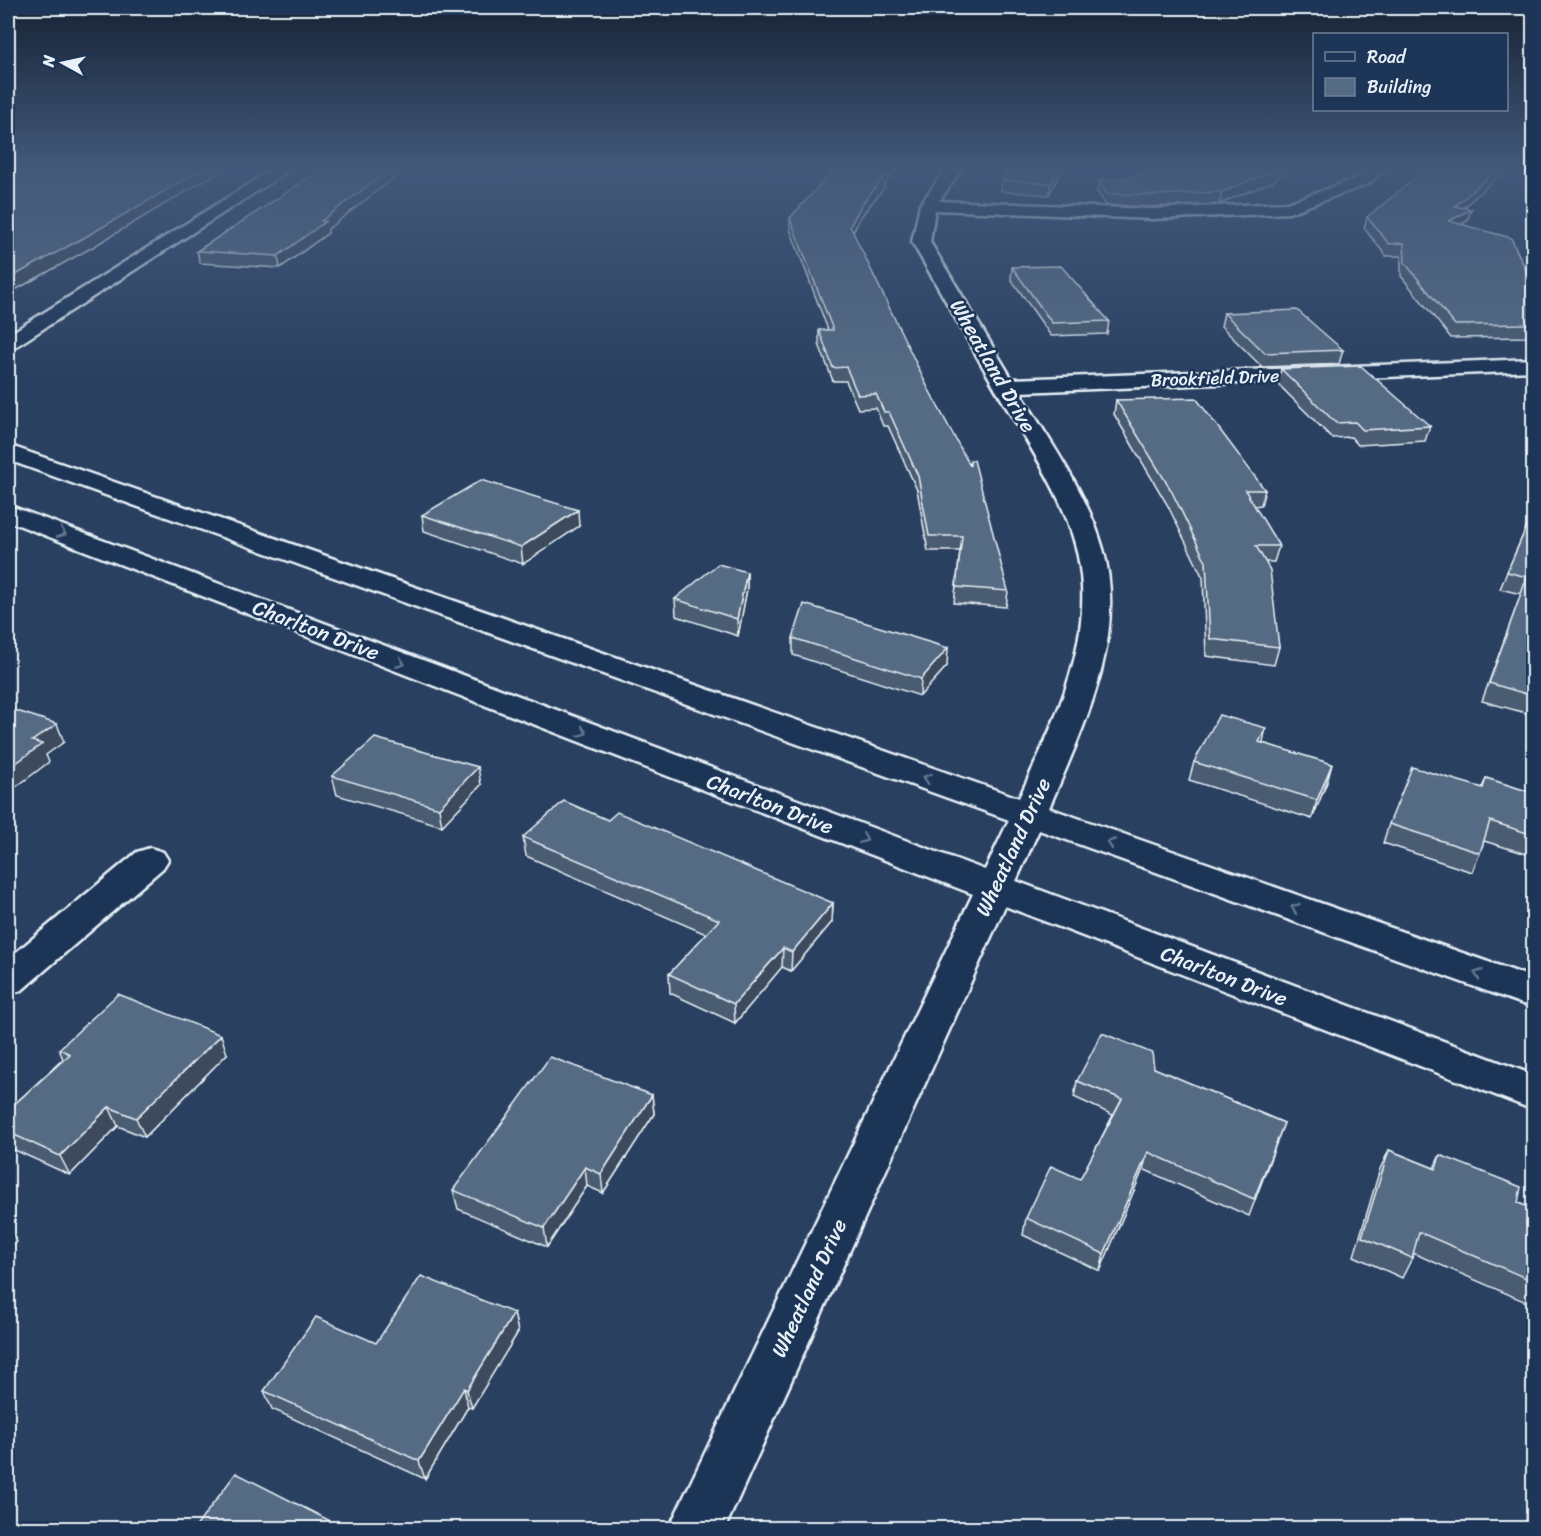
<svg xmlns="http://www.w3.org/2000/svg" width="1541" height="1536" font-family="Sriracha,sans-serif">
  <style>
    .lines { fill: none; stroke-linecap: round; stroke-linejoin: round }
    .street-casing { stroke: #e8f1f8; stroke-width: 5 }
    .street { fill: #1d3557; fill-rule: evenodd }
    .wall { fill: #495b71; stroke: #e8f1f8; stroke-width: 1.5 }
    .shaded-wall { fill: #3c4a5c; stroke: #e8f1f8; stroke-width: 1.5 }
    .building { fill: #556a83; stroke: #e8f1f8; stroke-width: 1.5 }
    .oneway { stroke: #64778f }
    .labels { text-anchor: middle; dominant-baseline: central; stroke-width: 5; stroke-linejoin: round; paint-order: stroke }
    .far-street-label { font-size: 18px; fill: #e8f1f8; stroke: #1d3557 }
    .street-label { font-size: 21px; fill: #e8f1f8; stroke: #1d3557 }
  </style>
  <rect width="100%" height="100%" fill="#294061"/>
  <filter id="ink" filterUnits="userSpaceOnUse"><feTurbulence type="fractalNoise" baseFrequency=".0167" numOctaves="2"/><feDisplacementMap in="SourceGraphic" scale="12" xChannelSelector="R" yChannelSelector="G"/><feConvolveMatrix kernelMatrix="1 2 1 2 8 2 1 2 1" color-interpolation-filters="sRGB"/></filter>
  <g filter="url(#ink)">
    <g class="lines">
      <defs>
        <g id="street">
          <path d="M278 166H296L15 347 8 349V335Z"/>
          <path d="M948 166H964L939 201 1152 209 1287 203 1358 178 1371 166H1388L1368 184 1289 213 1152 219 935 210 930 242 1012 379 1534 359V371L1020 392C1050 442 1087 492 1103 549 1128 637 1083 729 1049 808L1534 978V1008L1039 830 1016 881 1534 1075V1110L1005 906 725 1528H669L973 894 8 521V505L985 870 1009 820 8 460V445L1019 798C1050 732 1086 660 1082 586 1078 512 1030 449 995 388 968 341 940 290 912 242L920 205Z"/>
          <path d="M150 848 163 852 168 860 163 868 22 990 8 994V959L137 852Z"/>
        </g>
      </defs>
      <!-- street casing -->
      <use href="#street" class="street-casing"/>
      <!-- street -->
      <use href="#street" class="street"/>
    </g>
    <!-- wall -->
    <g class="wall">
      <path d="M327 166H409L328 229V233L280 268 200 263 197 251Z"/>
      <path d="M837 166H899L884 184V188L862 215 853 232 1008 591 1006 607 954 603 960 551H928L917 490 888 426H883L876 408 858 409 846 381H833L819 344V330H828L790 229V218Z"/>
      <path d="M1011 166H1064L1049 195 1001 191 1002 180Z"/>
      <path d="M1509 166 1463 208 1471 209 1467 221 1461 224 1533 285V337L1451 338 1401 276V256H1386L1364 228 1367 217Z"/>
      <path d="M1099 181H1274L1219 204 1152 207 1106 205 1097 192Z"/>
      <path d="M1012 267 1109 321 1107 334 1051 336 1011 279Z"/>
      <path d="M1224 313 1343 350 1339 364 1262 367 1221 326Z"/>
      <path d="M1281 369 1430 426 1425 441 1358 445 1351 437 1332 438 1278 384Z"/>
      <path d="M1116 400 1265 490 1261 505 1254 506 1279 546 1274 562H1265L1279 647 1274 665 1206 656 1203 578 1168 506 1114 414Z"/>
      <path d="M1533 405V415L1530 414Z"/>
      <path d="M1533 512V715L1482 701 1521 594 1500 589 1507 572Z"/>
      <path d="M422 515 579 526 523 564 424 531Z"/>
      <path d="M747 572V589L738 636 676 616 675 599Z"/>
      <path d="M793 638 947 666 920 696 793 655Z"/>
      <path d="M1262 743 1332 764 1327 782 1312 819 1189 780 1194 762Z"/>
      <path d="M332 776 481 785 442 826 337 795Z"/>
      <path d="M1486 778 1533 793V856L1484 841 1480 853 1472 872 1383 843 1389 824 1482 788Z"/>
      <path d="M608 820 833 903 832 922 791 971 782 967 735 1023 670 993 669 974 706 934 526 856 523 837Z"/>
      <path d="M59 1049 227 1054 145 1137 118 1126 70 1175 8 1147V1110L63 1059Z"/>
      <path d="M1154 1068 1284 1123 1249 1216 1143 1169 1100 1271 1023 1235 1026 1218 1080 1179 1113 1115 1074 1097 1077 1081Z"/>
      <path d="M652 1095 654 1114 603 1193 587 1186 547 1247 458 1209 453 1190Z"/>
      <path d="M1389 1150 1434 1168 1440 1155 1518 1203 1533 1209V1305L1413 1253 1412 1258 1402 1278 1354 1256 1380 1169Z"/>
      <path d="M514 1313 518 1332 472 1408 468 1407 425 1479 272 1409 264 1391 376 1343Z"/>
    </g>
    <!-- shaded-wall -->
    <g class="shaded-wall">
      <path d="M208 166H229L91 248 8 294V279Z"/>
      <path d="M394 166H409L328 229V233L280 268 278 256 321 221Z"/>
      <path d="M891 166H899L884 184V188L862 215 849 238 850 226 862 204Z"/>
      <path d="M1060 166H1064L1049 195 1051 184Z"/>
      <path d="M1281 166H1290L1274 181 1219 204 1222 192Z"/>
      <path d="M1501 166H1509L1452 218 1455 206Z"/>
      <path d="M1471 209 1467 221 1445 233 1449 221Z"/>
      <path d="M578 510 579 526 523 564 521 547Z"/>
      <path d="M747 572V589L738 636 737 619Z"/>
      <path d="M948 648 947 666 920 696 921 679Z"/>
      <path d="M57 724 64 742 46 755 49 762 8 793V769L32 741Z"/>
      <path d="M1266 728 1262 746 1259 742Z"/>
      <path d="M1332 764 1327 782 1312 819 1317 800Z"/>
      <path d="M478 767 481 785 442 826 439 808Z"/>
      <path d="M833 903 832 922 791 971 792 952Z"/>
      <path d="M783 948 782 967 735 1023 734 1004Z"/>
      <path d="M221 1035 227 1054 145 1137 136 1118Z"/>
      <path d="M652 1095 654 1114 603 1193 601 1174Z"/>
      <path d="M109 1107 118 1126 70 1175 60 1156Z"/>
      <path d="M1148 1152 1143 1169 1100 1271 1104 1254Z"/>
      <path d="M585 1167 587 1186 547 1247 544 1228Z"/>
      <path d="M8 1225 17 1242 8 1252Z"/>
      <path d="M514 1313 518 1332 472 1408 467 1390Z"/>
      <path d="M464 1388 468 1407 425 1479 419 1461Z"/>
    </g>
    <!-- building -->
    <g class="building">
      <path d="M8 166H208L87 236 8 279Z"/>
      <path d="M327 166H394L321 221H326L278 256 197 251Z"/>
      <path d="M837 166H891L882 177H884L862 204 850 226 928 388 970 466V460H974L1008 591 956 587 962 536H929L918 476 889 412H884L876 394 858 395 846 367 833 368 819 330H833L790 218Z"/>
      <path d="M1011 166H1060L1051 184 1002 180Z"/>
      <path d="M1201 166H1281L1276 170 1222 192 1154 195 1107 194 1099 181 1199 168Z"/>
      <path d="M1430 166H1501L1455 206 1471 209 1449 221 1511 238 1533 285V324L1455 325 1405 263 1404 243 1389 244 1367 217Z"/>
      <path d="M1061 266 1109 321 1052 323 1012 267Z"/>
      <path d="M1297 310 1343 350 1265 353 1224 313Z"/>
      <path d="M1361 366 1430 426 1363 430 1355 422 1336 423 1281 369Z"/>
      <path d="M1196 398 1265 490H1245L1279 546H1256L1270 570 1279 647 1210 639 1206 562 1171 490 1116 400Z"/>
      <path d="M481 480 578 510 521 547 422 515Z"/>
      <path d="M1533 512V696L1489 683 1527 577 1507 572Z"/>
      <path d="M718 564 747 572 737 619 675 599Z"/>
      <path d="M804 604 948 648 921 679 793 638Z"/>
      <path d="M8 708 57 724 32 741 42 744 8 769Z"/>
      <path d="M1219 715 1266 728 1259 742 1332 764 1317 800 1194 762Z"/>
      <path d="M375 738 478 767 439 808 332 776Z"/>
      <path d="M1412 767 1483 788 1486 778 1533 793V835L1490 821 1480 853 1389 824Z"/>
      <path d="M564 801 608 820 617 812 833 903 792 952 783 948 734 1004 669 974 719 920 523 837Z"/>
      <path d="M118 994 221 1035 136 1118 109 1107 60 1156 8 1132V1110L70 1054 59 1049Z"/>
      <path d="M1102 1033 1152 1053 1154 1068 1284 1123 1254 1199 1148 1152 1104 1254 1026 1218 1051 1166 1080 1179 1122 1099 1077 1081Z"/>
      <path d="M550 1057 652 1095 601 1174 585 1167 544 1228 453 1190Z"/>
      <path d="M1389 1150 1436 1169 1440 1155 1521 1187 1518 1203 1533 1209V1281L1419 1232 1412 1258 1362 1237Z"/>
      <path d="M421 1276 514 1313 467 1390 464 1388 419 1461 264 1391 316 1317 376 1343Z"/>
      <path d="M236 1473 344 1528H195Z"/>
    </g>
    <!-- one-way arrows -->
    <defs><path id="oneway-chevron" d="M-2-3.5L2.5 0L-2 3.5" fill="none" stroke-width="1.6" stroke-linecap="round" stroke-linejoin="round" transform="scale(1.5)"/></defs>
    <g class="oneway">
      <use href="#oneway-chevron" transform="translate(62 533) rotate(21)"/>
      <use href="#oneway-chevron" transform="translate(401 663) rotate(21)"/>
      <use href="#oneway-chevron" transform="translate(583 732) rotate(21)"/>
      <use href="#oneway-chevron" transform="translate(927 778) rotate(-161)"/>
      <use href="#oneway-chevron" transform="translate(864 839) rotate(21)"/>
      <use href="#oneway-chevron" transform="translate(1111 843) rotate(-160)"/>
      <use href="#oneway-chevron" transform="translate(1295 908) rotate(-160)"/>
      <use href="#oneway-chevron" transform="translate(1478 974) rotate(-160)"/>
    </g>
  </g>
  <!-- sky -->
  <linearGradient id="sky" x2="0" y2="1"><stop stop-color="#172335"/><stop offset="0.44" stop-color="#43597b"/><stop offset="1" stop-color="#43597b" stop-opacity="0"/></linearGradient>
  <rect width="1541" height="381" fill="url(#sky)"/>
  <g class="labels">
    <!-- far-street labels -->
    <g class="far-street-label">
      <text transform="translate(1215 378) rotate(-2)">Brookfield Drive</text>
    </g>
    <!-- street labels -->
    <g class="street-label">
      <text transform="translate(993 366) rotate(60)">Wheatland Drive</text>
      <text transform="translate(316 630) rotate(21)">Charlton Drive</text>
      <text transform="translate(770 804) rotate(21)">Charlton Drive</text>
      <text transform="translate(1013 847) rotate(-65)">Wheatland Drive</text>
      <text transform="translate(1224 976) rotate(21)">Charlton Drive</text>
      <text transform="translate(809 1288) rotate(-65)">Wheatland Drive</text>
    </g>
  </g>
  <!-- margin -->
  <rect width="1541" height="1536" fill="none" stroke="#1d3557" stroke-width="30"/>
  <rect x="15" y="15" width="1511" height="1506" fill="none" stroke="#e8f1f8" stroke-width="2" filter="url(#ink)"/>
  <!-- legend -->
  <rect x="1313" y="33" width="195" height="78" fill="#1d3557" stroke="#6e8097" stroke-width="1.5"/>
  <rect x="1325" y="52" width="30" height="9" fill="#1d3557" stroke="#6e8097" stroke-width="1.5"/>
  <text x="1367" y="63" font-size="18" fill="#e8f1f8">Road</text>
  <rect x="1325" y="78" width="30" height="18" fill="#556a83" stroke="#6e8097" stroke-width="1.5"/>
  <text x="1367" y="93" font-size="18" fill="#e8f1f8">Building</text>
  <!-- north arrow -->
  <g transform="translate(63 63) rotate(278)" stroke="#1d3557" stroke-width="4.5" paint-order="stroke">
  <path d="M0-4.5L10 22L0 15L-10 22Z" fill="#e8f1f8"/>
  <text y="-9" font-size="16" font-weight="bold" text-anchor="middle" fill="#e8f1f8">N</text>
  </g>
</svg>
